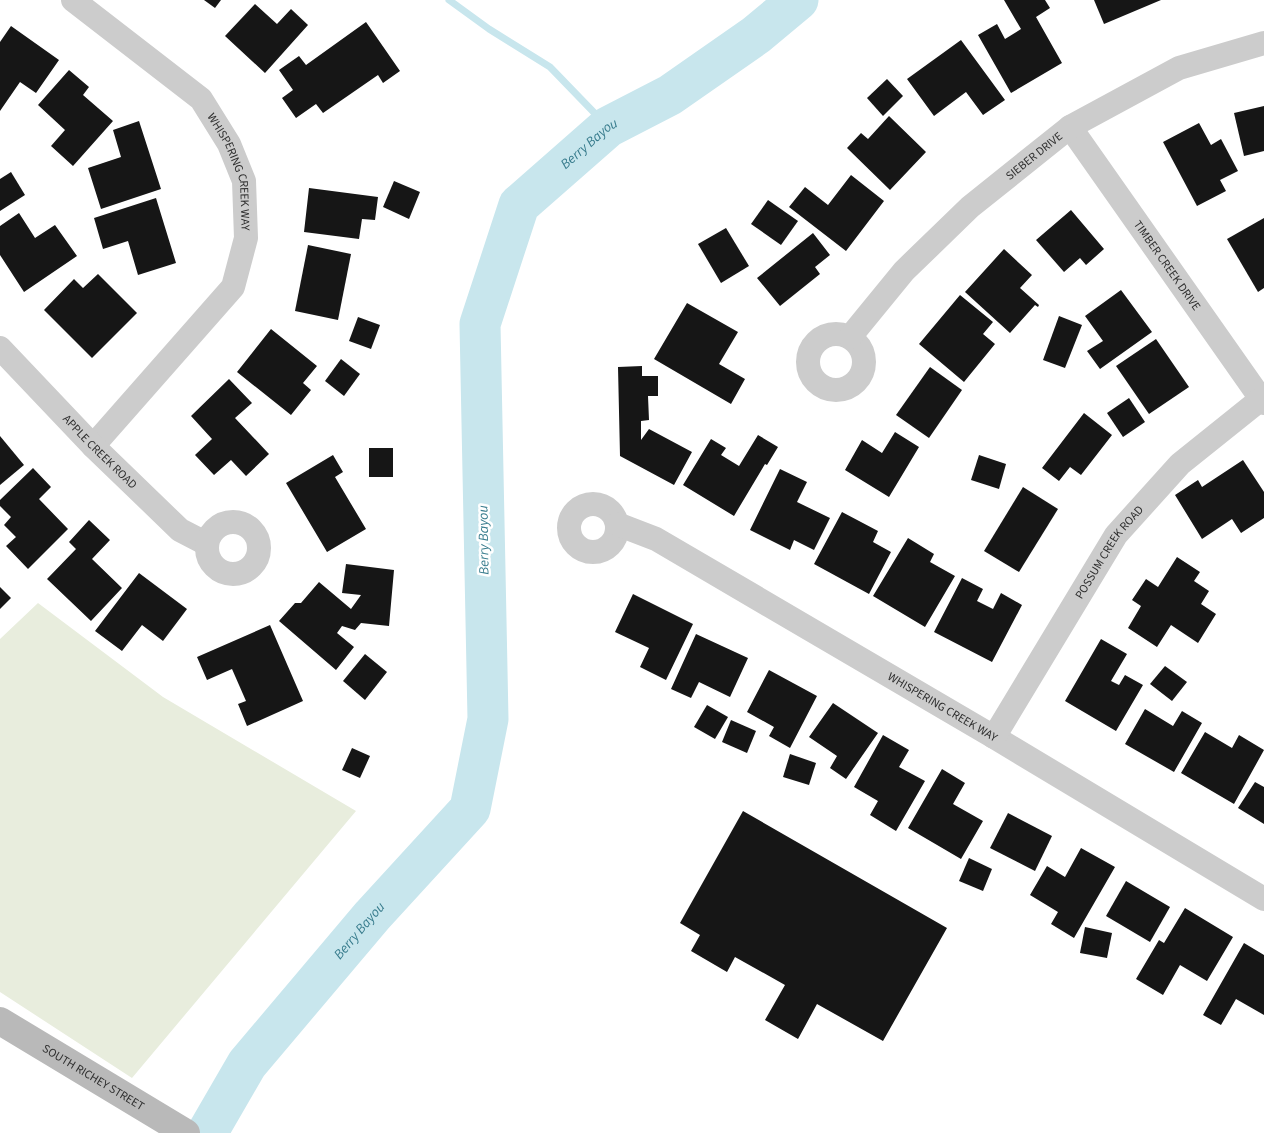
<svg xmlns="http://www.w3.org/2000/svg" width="1264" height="1133" font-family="'Source Sans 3',sans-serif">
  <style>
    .green { fill: #e8eddd }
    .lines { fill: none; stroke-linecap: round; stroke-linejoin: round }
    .stream { stroke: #c8e6ed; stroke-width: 7 }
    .river { stroke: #c8e6ed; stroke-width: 41 }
    .building { fill: #161616 }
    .minor { stroke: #ccc; stroke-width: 24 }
    .secondary { stroke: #b9b9b9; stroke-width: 28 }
    .labels { text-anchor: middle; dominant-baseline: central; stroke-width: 5; stroke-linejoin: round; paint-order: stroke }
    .street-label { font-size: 12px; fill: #2f2f2f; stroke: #fff }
    .water-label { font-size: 14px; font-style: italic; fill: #387c8d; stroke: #fff }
  </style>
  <rect width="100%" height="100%" fill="#fff"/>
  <!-- green -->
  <path class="green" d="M38 603 163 697 356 811 132 1078 0 992V639Z"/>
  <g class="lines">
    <!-- stream -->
    <path class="stream" d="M449 0 489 29 550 67 608 127"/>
    <!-- river -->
    <path class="river" id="s1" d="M207 1133 247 1064 372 916 470 809 488 719 480 324 519 205 608 127 670 95 756 35 798 0"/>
  </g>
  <!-- building -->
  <g class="building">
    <path d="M204 0H221L215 8Z"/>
    <path d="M1004 0H1045L1050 8 1036 17 1062 63 1011 93 978 35 997 24 1005 39 1021 29Z"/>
    <path d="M1094 0H1161L1104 24Z"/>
    <path d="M255 4 277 24 291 9 308 25 265 73 225 36Z"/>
    <path d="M366 22 400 71 383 83 378 75 323 113 316 104 296 118 282 98 293 90 279 70 299 56 306 65Z"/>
    <path d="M11 26 59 60 36 93 20 82 0 111V42Z"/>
    <path d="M961 40 1005 100 983 115 966 92 934 116 907 79Z"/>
    <path d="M69 70 89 87 83 95 113 121 73 166 51 146 65 130 38 105Z"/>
    <path d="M887 79 903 96 883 116 867 98Z"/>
    <path d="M1264 106V151L1244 156 1234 113Z"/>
    <path d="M889 116 926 152 890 190 847 148 861 133 868 139Z"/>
    <path d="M139 121 161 189 101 209 88 168 121 157 113 130Z"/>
    <path d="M1199 123 1211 145 1221 139 1238 171 1220 180 1226 191 1197 206 1163 142Z"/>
    <path d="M11 172 25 195 0 211V179Z"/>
    <path d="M851 175 884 201 846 251 789 207 805 187 828 205Z"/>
    <path d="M394 181 420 192 409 219 383 207Z"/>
    <path d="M309 188 378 197 375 220 362 219 359 239 304 232Z"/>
    <path d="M156 198 176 263 138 275 128 241 103 249 94 218Z"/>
    <path d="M768 200 798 221 781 245 751 224Z"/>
    <path d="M1071 210 1104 249 1086 265 1080 258 1064 272 1036 240Z"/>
    <path d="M19 213 35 238 55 225 77 256 24 292 0 255V226Z"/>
    <path d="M1264 218V288L1258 292 1227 239Z"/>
    <path d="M726 228 749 266 721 283 698 244Z"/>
    <path d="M813 233 830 255 815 267 820 274 780 306 757 278Z"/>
    <path d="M308 245 351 254 338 320 295 311Z"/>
    <path d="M1004 249 1032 275 1020 288 1039 305 1038 307 1035 305 1010 333 965 292Z"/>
    <path d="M98 274 137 313 92 358 44 310 74 279 83 288Z"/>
    <path d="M1121 290 1152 332 1100 369 1087 351 1103 341 1085 316Z"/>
    <path d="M960 295 993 322 983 334 995 344 964 382 919 344Z"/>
    <path d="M687 303 738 332 719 364 745 379 731 404 654 359Z"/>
    <path d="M1059 316 1082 325 1065 368 1043 360Z"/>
    <path d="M358 317 380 325 371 349 349 341Z"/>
    <path d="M271 329 317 366 303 383 311 390 291 415 237 372Z"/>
    <path d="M1156 339 1189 387 1149 414 1116 366Z"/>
    <path d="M341 359 360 374 344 396 325 381Z"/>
    <path d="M642 366V376H658V396H648L649 420 641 421V440L649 429 692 452 674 485 620 456 618 367Z"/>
    <path d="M930 367 962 390 929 438 896 415Z"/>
    <path d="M229 379 252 403 235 418 269 454 246 476 231 460 214 475 195 455 212 439 191 416Z"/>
    <path d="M1129 398 1145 422 1123 437 1107 413Z"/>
    <path d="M1084 413 1112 435 1081 475 1070 467 1059 481 1042 468Z"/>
    <path d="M895 432 919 447 889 497 845 470 862 440 882 453Z"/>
    <path d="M758 435 778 447 767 465 765 464 734 516 683 485 711 439 726 448 721 455 739 466Z"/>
    <path d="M0 436 24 465 0 485Z"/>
    <rect x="369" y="448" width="24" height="29"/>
    <path d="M333 455 343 472 335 477 366 529 327 552 286 483Z"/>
    <path d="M979 455 1006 464 999 489 971 480Z"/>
    <path d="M1243 460 1264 492V518L1241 533 1232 519 1202 539 1175 495 1198 480 1202 487Z"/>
    <path d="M33 468 51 487 39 499 68 529 28 569 6 546 16 537 4 525 11 517 0 506V500Z"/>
    <path d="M780 469 807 482 797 502 830 518 814 550 794 540 790 550 750 530Z"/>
    <path d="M1023 487 1058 509 1019 572 984 551Z"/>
    <path d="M842 512 878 531 873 542 891 552 869 594 814 564Z"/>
    <path d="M89 520 110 540 92 559 122 588 91 621 47 579 76 549 69 542Z"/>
    <path d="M908 538 934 554 930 562 955 576 925 627 873 596Z"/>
    <path d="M1177 557 1200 572 1194 581 1209 591 1201 604 1216 614 1198 643 1171 625 1157 647 1128 628 1141 606 1132 600 1146 579 1158 587Z"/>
    <path d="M346 564 394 570 389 626 361 623 355 630 342 626 337 633 354 647 336 670 279 621 295 603H301L319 582 351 609 361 595 342 593Z"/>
    <path d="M139 573 187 609 163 641 142 625 122 651 95 631Z"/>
    <path d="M962 578 983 589 977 601 993 609 1001 593 1022 605 992 662 934 632Z"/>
    <path d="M0 587 11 598 0 609Z"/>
    <path d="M633 594 693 624 666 680 640 667 649 648 615 632Z"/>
    <path d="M270 625 303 701 247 726 238 704 246 701 232 669 207 680 197 657Z"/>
    <path d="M696 634 748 658 730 697 699 682 691 698 671 689Z"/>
    <path d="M1101 639 1127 654 1111 681 1119 685 1125 675 1143 685 1116 731 1065 701Z"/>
    <path d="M365 654 387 672 365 700 343 681Z"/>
    <path d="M1165 666 1187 682 1172 701 1150 684Z"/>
    <path d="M769 670 817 696 790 748 769 736 774 727 747 712Z"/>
    <path d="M833 703 878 733 846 779 830 768 837 756 809 737Z"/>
    <path d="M707 705 728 717 715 739 694 727Z"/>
    <path d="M1145 709 1173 726 1182 711 1202 723 1174 772 1125 744Z"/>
    <path d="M731 720 756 731 747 753 722 742Z"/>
    <path d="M1205 732 1232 748 1239 735 1264 750 1234 804 1181 773Z"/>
    <path d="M883 735 909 750 899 767 925 781 896 831 870 815 878 801 854 787Z"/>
    <path d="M352 748 370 756 360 778 342 770Z"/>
    <path d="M790 754 816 763 809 785 783 777Z"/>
    <path d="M942 769 965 783 953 804 983 821 961 859 908 828Z"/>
    <path d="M1255 782 1264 787V824L1238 808Z"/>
    <path d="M743 811 947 928 883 1041 817 1004 798 1039 765 1020 785 985 735 957 727 972 691 951 700 935 680 923Z"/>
    <path d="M1008 813 1052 836 1035 871 990 848Z"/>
    <path d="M1081 848 1115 867 1074 938 1051 924 1058 912 1030 895 1047 866 1065 877Z"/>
    <path d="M969 858 992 869 983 891 959 881Z"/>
    <path d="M1126 881 1170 907 1150 942 1106 916Z"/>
    <path d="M1185 908 1233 937 1207 981 1180 965 1163 995 1136 979 1159 940 1164 943Z"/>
    <path d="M1085 927 1112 933 1107 958 1080 953Z"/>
    <path d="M1244 943 1264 955V1015L1236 999 1221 1025 1203 1015Z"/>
  </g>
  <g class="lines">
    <!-- minor -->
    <g class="minor">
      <path id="s2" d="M73 0 201 99 229 144 244 181 246 238 233 287 93 446"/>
      <path id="s3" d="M1070 127 1264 403"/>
      <circle cx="836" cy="362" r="28"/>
      <path id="s4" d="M850 337 904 271 970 207 1070 127 1179 68 1264 43"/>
      <path id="s5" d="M0 348 93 446 180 530 207 544"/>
      <circle cx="593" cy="528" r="24"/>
      <circle cx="233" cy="548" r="26"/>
      <path id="s6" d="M617 524 656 539 994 737 1264 899"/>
      <path id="s7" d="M994 737 1116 535 1180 464 1261 399"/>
    </g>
    <!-- secondary -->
    <path class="secondary" id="s8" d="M0 1021 186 1133"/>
  </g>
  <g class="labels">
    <!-- street labels -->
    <g class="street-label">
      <text stroke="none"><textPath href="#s4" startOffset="259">SIEBER DRIVE</textPath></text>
      <text stroke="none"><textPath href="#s2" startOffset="242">WHISPERING CREEK WAY</textPath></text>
      <text stroke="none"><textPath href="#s3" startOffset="169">TIMBER CREEK DRIVE</textPath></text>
      <text stroke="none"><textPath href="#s5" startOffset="144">APPLE CREEK ROAD</textPath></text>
      <text stroke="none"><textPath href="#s7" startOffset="218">POSSUM CREEK ROAD</textPath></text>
      <text stroke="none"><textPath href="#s6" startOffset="374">WHISPERING CREEK WAY</textPath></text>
      <text stroke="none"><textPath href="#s8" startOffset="109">SOUTH RICHEY STREET</textPath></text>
    </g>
    <!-- water labels -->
    <g class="water-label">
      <text stroke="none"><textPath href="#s1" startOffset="1124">Berry Bayou</textPath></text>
      <text transform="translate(484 540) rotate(-91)">Berry Bayou</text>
      <text stroke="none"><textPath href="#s1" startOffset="254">Berry Bayou</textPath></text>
    </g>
  </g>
</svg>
